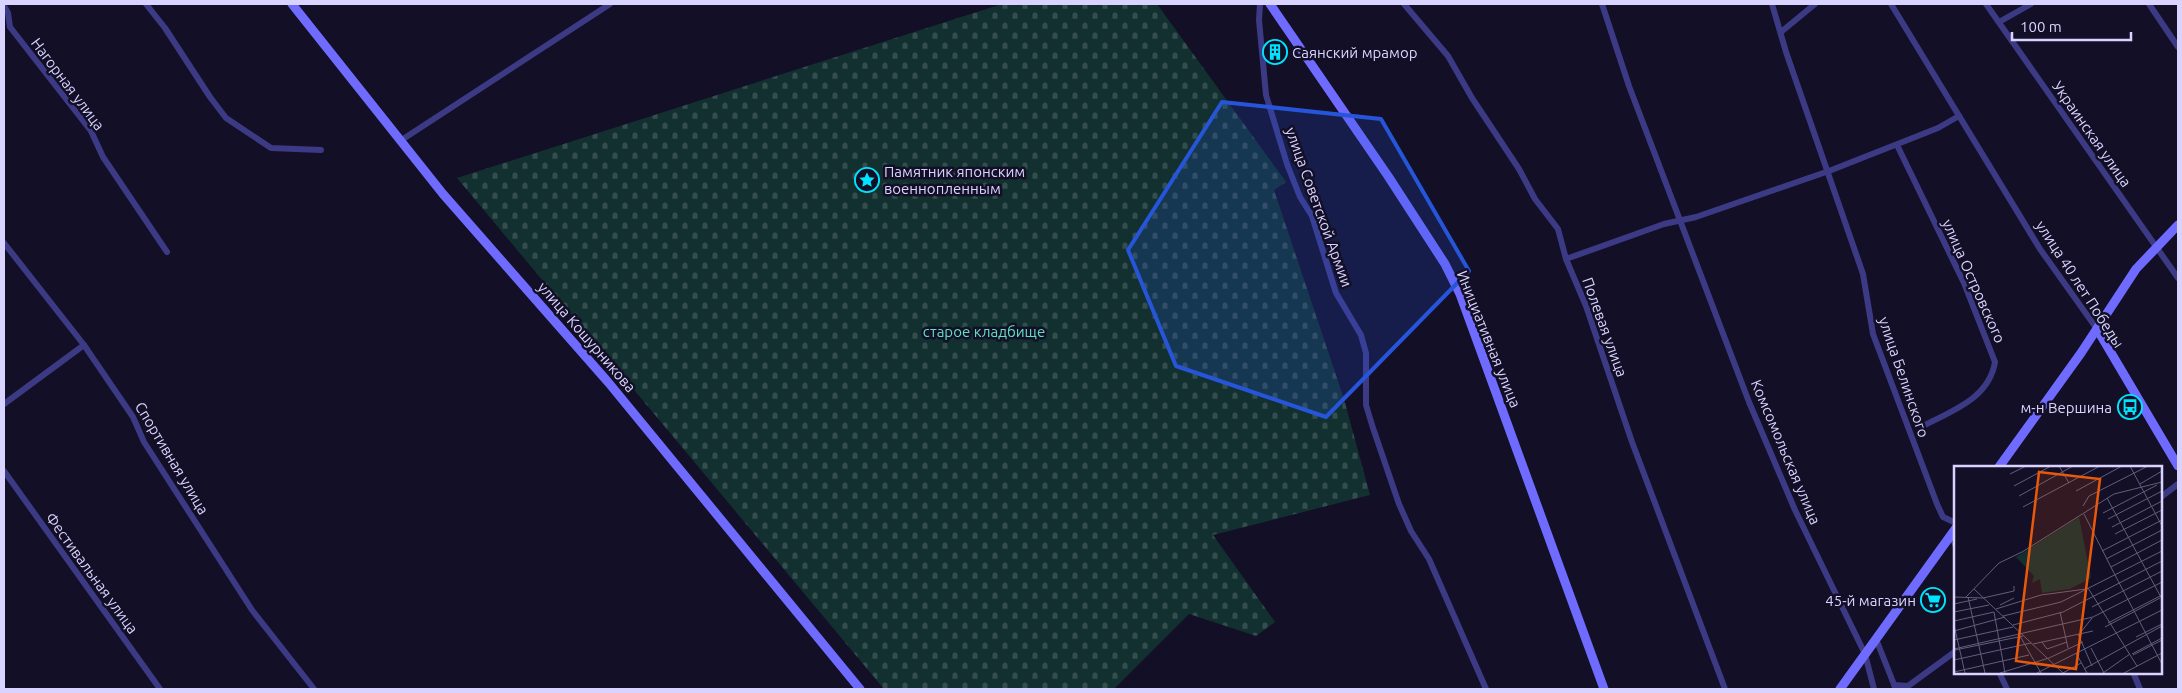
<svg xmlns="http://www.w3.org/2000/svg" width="2182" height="693" font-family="Ubuntu,sans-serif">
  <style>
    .cemetery { fill: url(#cemetery-stones) }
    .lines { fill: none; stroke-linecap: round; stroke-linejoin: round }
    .street { stroke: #3d3a85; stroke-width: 6 }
    .secondary { stroke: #6f6bff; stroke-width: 9 }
    .marked { fill: #2655da; fill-opacity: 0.2; stroke: #2655da; stroke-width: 4; stroke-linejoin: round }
    .labels { text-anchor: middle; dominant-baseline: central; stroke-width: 5; stroke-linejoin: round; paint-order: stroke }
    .poi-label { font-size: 15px; fill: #d9d4ff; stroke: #130f26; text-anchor: start }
    .street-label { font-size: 15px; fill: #d9d4ff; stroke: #130f26 }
    .park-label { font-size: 15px; fill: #5fe0c0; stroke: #130f26 }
    .inset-road { fill: none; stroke: #625e7d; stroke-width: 1 }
    .view { fill: #e8590c; fill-opacity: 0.15; stroke: #e8590c; stroke-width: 2.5 }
    .inset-edge { fill: none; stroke: #d9d4ff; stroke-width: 2.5 }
  </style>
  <defs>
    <pattern id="cemetery-stones" width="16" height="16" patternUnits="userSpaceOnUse" patternTransform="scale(1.25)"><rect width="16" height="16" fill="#12302f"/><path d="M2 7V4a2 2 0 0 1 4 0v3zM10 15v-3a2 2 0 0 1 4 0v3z" fill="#344d4e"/></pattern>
  </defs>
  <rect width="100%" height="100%" fill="#130f26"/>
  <!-- cemetery -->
  <path class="cemetery" d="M1002 4H1157L1286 182 1274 190 1344 399 1370 495 1213 535 1275 622 1256 636 1189 614 1114 689H884L457 178Z"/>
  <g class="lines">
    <!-- street -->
    <g class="street">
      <path d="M146 4 165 28 210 97 226 118 271 148 321 150"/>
      <path d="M1260 4 1259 20 1266 95 1287 164 1300 197 1312 216 1336 293 1361 335 1366 353V405L1373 428 1399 504 1411 531 1429 559 1486 689"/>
      <path d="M1404 4 1448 56 1472 98 1519 169 1535 199 1558 229 1566 259 1586 306 1632 442 1725 689"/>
      <path d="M1602 4 1629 86 1749 402 1795 510 1865 654 1874 689"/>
      <path d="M1772 4 1786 52 1863 274 1873 334 1937 504 1943 517 1956 523"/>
      <path d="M1891 4 2040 249 2097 329"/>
      <path d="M1986 4 2178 278"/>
      <path d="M2149 4 2178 47"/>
      <path d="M4 6 8 13 10 27 91 131 103 157 167 252"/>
      <path d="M1999 22 2031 4"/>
      <path d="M1781 32 1815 4"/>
      <path d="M400 141 610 4"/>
      <path d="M1897 145 1964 283 1995 362C1989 399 1951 411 1921 427"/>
      <path d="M4 243 84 345 133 417 144 442 252 610 314 689"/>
      <path d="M1566 259 1664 224 1696 217 1829 171 1938 128 1959 116"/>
      <path d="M4 404 84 345"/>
      <path d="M4 471 160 689"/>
      <path d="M2161 497 2178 484"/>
      <path d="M1951 534 1956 547"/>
      <path d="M1876 639 1895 687"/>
      <path d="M1999 672 2007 689"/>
      <path d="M2133 672 2140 689"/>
      <path d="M1894 685 1908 686 1956 651"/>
    </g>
    <!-- secondary -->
    <g class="secondary">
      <path d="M292 4 443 194 608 382 860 689"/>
      <path d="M1270 4 1388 176 1445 264 1460 294 1604 689"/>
      <path d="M2097 329 2178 466"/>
      <path d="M1999 467 2081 353 2136 269 2178 225"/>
      <path d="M1840 689 1956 528"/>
    </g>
  </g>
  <!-- marked area -->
  <path class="marked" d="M1222 102 1381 119 1469 271 1326 417 1176 366 1128 250Z"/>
  <!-- icons -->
  <defs>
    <symbol id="building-ring" viewBox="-11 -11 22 22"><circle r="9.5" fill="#130f26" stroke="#00e5ff" stroke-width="1.5"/><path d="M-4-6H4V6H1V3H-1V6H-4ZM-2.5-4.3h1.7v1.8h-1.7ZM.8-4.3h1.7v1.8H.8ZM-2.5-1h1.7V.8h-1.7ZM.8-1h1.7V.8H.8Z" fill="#00e5ff"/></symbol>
    <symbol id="sight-ring" viewBox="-11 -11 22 22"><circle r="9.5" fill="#130f26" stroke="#00e5ff" stroke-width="1.5"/><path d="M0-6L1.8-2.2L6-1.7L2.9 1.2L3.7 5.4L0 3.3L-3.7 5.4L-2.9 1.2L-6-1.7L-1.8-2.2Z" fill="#00e5ff"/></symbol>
    <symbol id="bus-ring" viewBox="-11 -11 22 22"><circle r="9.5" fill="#130f26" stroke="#00e5ff" stroke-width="1.5"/><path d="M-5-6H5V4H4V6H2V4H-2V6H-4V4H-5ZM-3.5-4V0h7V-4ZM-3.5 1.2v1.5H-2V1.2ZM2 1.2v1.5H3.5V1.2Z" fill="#00e5ff"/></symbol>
    <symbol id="supermarket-ring" viewBox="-11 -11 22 22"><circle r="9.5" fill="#130f26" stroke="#00e5ff" stroke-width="1.5"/><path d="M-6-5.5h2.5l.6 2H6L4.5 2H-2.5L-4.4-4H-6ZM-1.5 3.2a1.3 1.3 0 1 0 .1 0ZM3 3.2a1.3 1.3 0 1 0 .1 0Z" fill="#00e5ff"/></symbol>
  </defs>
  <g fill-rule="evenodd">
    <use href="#building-ring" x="1261" y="38" width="28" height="28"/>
    <use href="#sight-ring" x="853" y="166" width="28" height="28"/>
    <use href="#bus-ring" x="2116" y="393" width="28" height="28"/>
    <use href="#supermarket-ring" x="1919" y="586" width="28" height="28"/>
  </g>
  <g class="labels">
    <!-- poi labels -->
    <g class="poi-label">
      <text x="1292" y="52">Саянский мрамор</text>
      <text x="884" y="171">Памятник японским<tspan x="884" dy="17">военнопленным</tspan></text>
      <text x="2112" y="407" text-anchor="end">м-н Вершина</text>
      <text x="1916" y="600" text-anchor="end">45-й магазин</text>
    </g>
    <!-- street labels -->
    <g class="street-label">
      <text transform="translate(68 84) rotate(53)">Нагорная улица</text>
      <text transform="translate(2092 134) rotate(55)">Украинская улица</text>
      <text transform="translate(1319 207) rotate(70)">улица Советской Армии</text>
      <text transform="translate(1974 281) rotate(66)">улица Островского</text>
      <text transform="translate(2080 284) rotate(57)">улица 40 лет Победы</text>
      <text transform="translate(1605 327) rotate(70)">Полевая улица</text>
      <text transform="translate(587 337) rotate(49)">улица Кошурникова</text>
      <text transform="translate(1489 339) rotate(68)">Инициативная улица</text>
      <text transform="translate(1904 377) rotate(71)">улица Белинского</text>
      <text transform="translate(1786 452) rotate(67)">Комсомольская улица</text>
      <text transform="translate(172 458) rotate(59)">Спортивная улица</text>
      <text transform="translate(92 573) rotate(54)">Фестивальная улица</text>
    </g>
    <!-- park labels -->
    <g class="park-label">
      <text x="984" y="331">старое кладбище</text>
    </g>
  </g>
  <!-- overview -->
  <g transform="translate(1954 466)">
    <rect width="208" height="208" fill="#130f26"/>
    <path d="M125 51 137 112 116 123 88 127 86 113 78 117 80 110 62 91Z" fill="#12302f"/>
    <path class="inset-road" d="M105 0 115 17M176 0 208 60M56 8 72 0M186 18 208 5M60 20 97 0M122 25 168 0M65 30 119 0M153 32 208 133M129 40 135 30 194 0M69 41 146 0M149 47 203 19M130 48 161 109M154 53 208 25M158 61 208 35M161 68 208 44M148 85 208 54M152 93 208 64M157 101 208 74M161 109 208 198M134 122 183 200M20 123 109 207M0 131 29 132M12 131 45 97 68 86 160 28 208 16M14 131 31 207M29 132 60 125V120M0 138 23 133M46 139 60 132M138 141 208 105M42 143 87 129 132 123M0 146 35 139M40 146 51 207M106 146 114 182M49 150 107 136 208 85M0 155 40 146M154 157 208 129M0 159 11 207M59 159 109 146 208 95M151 161 206 132M0 165 51 151M127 166 138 152M124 168 138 200M66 170 87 207M182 171 208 158M0 174 59 161M88 176 93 183 113 176M79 178 139 165M137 182 150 207M0 183 139 151 208 116M1 184 69 170M122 187 133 207M178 188 208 172M179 189 208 174M95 192 129 176M0 194 77 177M130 203 208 160M0 206 75 189M46 207 95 192M83 207 208 144M109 207 127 197M149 207 176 188M170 207 208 187"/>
    <path class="view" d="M85 6 146 13 122 203 62 195Z"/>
    <rect width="208" height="208" class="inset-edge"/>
  </g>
  <!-- border -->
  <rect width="2182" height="693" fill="none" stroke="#d9d4ff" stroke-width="10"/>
  <!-- scale -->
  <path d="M2012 32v8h119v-8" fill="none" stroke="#d9d4ff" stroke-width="2.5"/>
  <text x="2020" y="32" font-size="15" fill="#d9d4ff" stroke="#130f26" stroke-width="4" paint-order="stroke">100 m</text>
</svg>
